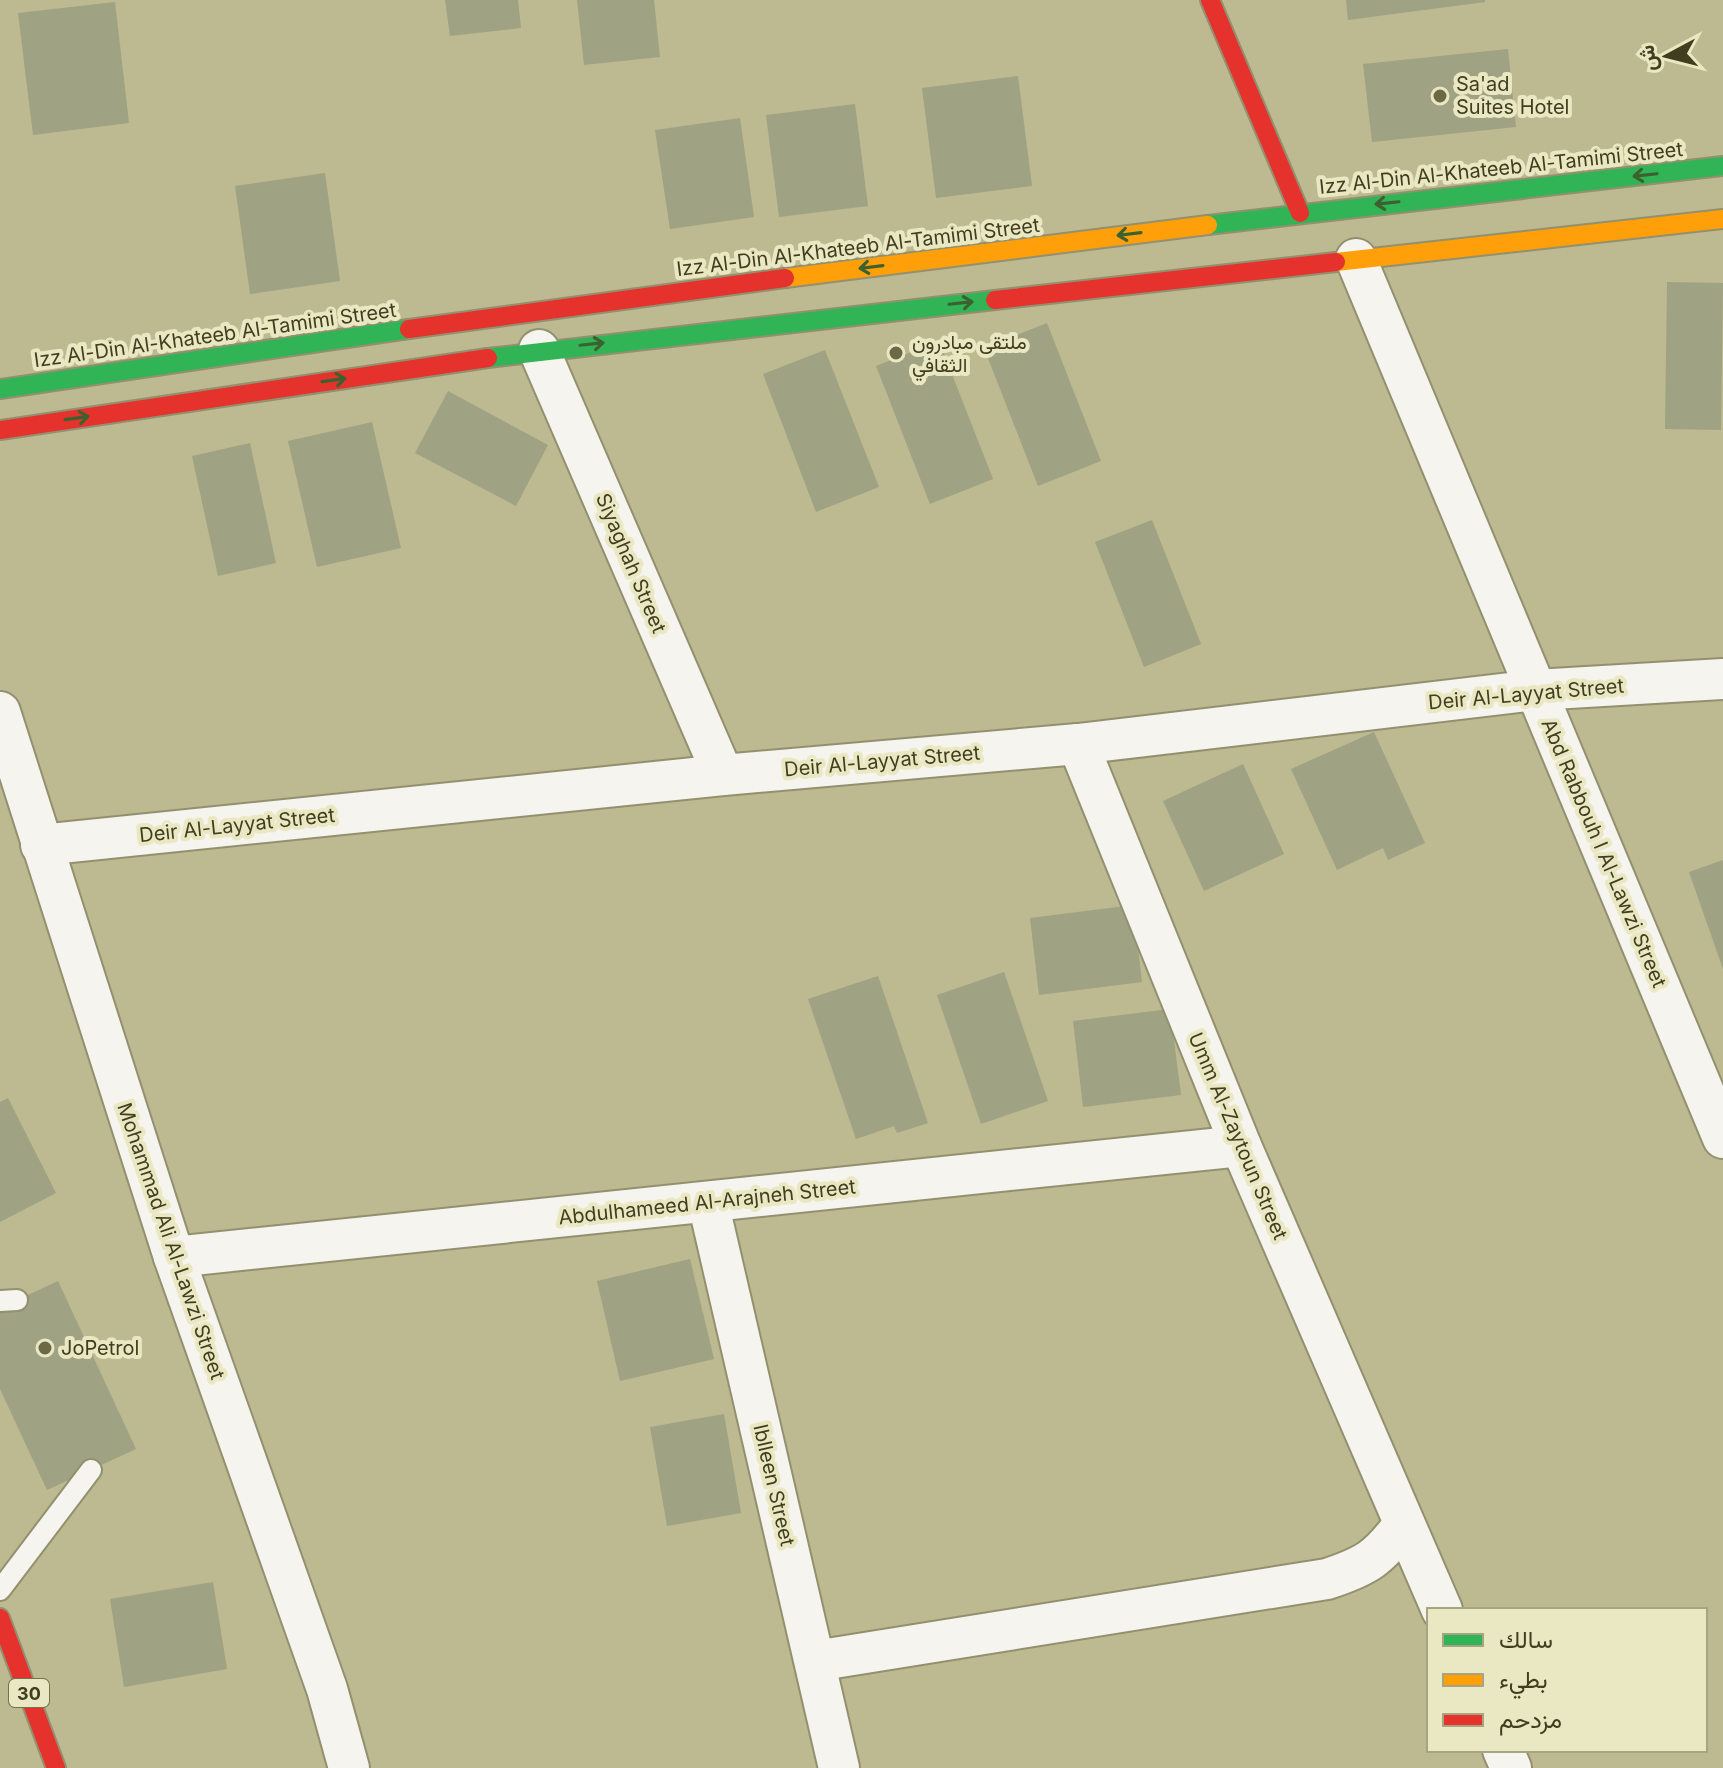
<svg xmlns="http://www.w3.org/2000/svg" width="1723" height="1768" font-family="Inter,Vazirmatn,sans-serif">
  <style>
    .building { fill: #9fa283 }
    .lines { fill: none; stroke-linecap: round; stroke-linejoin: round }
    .lane-casing { stroke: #939070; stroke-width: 24 }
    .street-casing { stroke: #939070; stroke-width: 44 }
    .fast-casing { stroke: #939070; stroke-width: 22 }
    .slow-casing { stroke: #939070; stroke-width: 22 }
    .jam-casing { stroke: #939070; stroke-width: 22 }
    .lane { stroke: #f5f4ee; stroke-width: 20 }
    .street { stroke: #f5f4ee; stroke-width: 40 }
    .fast { stroke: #30b455; stroke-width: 18 }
    .slow { stroke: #ff9f0a; stroke-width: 18 }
    .jam { stroke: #e5322d; stroke-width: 18 }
    .oneway { stroke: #3c612f }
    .poi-dot { fill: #6c6947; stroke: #eae8c3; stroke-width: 3 }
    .labels { text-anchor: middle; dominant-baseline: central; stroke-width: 8; stroke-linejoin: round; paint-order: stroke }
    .shield { fill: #eae8c3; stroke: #747150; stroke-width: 2 }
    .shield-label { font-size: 18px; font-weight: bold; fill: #413e1f }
    .poi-label { font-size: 20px; fill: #413e1f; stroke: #eae8c3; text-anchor: start }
    .street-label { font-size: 20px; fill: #413e1f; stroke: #eae8c3 }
  </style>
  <rect width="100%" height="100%" fill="#bdb990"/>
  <!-- building -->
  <g class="building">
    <path d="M445 0H518L521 28 450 36Z"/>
    <path d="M577 0H654L660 57 584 65Z"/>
    <path d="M1346 0H1485V2L1348 20Z"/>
    <path d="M115 2 129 123 33 135 18 13Z"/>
    <path d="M1508 49 1516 127 1372 142 1363 64Z"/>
    <path d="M1018 76 1032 186 936 198 922 88Z"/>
    <path d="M855 104 868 206 779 217 766 115Z"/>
    <path d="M740 118 754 217 670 229 655 130Z"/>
    <path d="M325 173 340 281 250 294 235 186Z"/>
    <path d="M1667 282 1723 283 1721 430 1665 429Z"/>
    <path d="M1047 323 1101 461 1038 486 984 348Z"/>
    <path d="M939 341 993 479 930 504 876 366Z"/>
    <path d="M825 350 879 487 816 512 763 374Z"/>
    <path d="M448 391 548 445 516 506 415 453Z"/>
    <path d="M372 422 401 548 317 567 288 441Z"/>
    <path d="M250 443 276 563 218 576 192 456Z"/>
    <path d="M1152 520 1201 644 1144 667 1095 542Z"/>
    <path d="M1374 732 1425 843 1388 860 1383 848 1337 870 1291 769Z"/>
    <path d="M1243 764 1284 854 1204 891 1163 801Z"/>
    <path d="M1723 860V969L1689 872Z"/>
    <path d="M1133 905 1142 982 1039 995 1030 918Z"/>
    <path d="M1004 972 1048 1101 981 1124 937 995Z"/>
    <path d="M878 976 928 1123 897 1133 894 1126 856 1139 808 999Z"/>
    <path d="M1170 1009 1181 1095 1083 1107 1073 1021Z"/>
    <path d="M8 1098 56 1193 0 1222V1102Z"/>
    <path d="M690 1259 714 1359 620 1381 597 1281Z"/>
    <path d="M58 1281 136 1449 47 1490 0 1389V1308Z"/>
    <path d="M724 1414 741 1513 667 1526 650 1427Z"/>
    <path d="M213 1582 227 1669 124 1687 110 1599Z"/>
  </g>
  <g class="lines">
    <defs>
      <g id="lane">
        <path d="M0 1301 17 1300"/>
        <path d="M0 1590 91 1470"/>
      </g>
      <g id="street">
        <path d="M1356 259 1723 1138"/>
        <path d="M539 350 723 775"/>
        <path d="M0 712 174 1257 327 1689 349 1768"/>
        <path d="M1078 744 1241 1146 1442 1610"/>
        <path d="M41 845 723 775 1078 744 1535 690 1723 679"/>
        <path d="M708 1202 839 1768"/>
        <path d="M174 1257 1241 1146"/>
        <path d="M815 1661 1327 1579C1367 1566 1379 1558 1404 1524"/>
        <path d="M1503 1750 1511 1768"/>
      </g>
      <g id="fast">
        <path d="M1208 225 1723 166"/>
        <path d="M488 358 995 300"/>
        <path d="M0 389 409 329"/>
      </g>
      <g id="slow">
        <path d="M1336 262 1723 219"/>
        <path d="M785 278 1208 225"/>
      </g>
      <g id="jam">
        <path d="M1210 0 1300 213"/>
        <path d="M995 300 1336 262"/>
        <path d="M409 329 785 278"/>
        <path d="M0 430 488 358"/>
        <path d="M0 1618 56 1768"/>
      </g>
    </defs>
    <!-- lane casing -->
    <use href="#lane" class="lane-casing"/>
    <!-- street casing -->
    <use href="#street" class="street-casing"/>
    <!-- fast casing -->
    <use href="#fast" class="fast-casing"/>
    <!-- slow casing -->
    <use href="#slow" class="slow-casing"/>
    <!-- jam casing -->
    <use href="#jam" class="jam-casing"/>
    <!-- lane -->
    <use href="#lane" class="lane"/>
    <!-- street -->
    <use href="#street" class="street"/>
    <!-- fast -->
    <use href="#fast" class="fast"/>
    <!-- slow -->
    <use href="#slow" class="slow"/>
    <!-- jam -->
    <use href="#jam" class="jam"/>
  </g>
  <!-- one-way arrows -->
  <defs><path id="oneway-shaft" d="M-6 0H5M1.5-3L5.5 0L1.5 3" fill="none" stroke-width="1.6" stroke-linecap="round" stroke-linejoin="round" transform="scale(2)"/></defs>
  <g class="oneway">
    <use href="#oneway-shaft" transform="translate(1645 175) rotate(174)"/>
    <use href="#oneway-shaft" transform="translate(1387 203) rotate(174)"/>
    <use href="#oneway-shaft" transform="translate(1129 234) rotate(173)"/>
    <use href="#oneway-shaft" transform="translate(871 267) rotate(173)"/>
    <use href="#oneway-shaft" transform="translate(961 303) rotate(-6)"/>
    <use href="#oneway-shaft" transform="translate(592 344) rotate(-6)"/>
    <use href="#oneway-shaft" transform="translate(334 380) rotate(-8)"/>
    <use href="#oneway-shaft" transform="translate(77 418) rotate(-8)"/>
  </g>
  <!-- markers -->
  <g class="poi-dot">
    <circle cx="1440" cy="96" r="8"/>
    <circle cx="896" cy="353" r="8"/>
    <circle cx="45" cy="1348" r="8"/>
  </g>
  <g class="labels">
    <!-- shield labels -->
    <rect class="shield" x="9" y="1679" width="40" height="28" rx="6"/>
    <g class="shield-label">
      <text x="29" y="1693">30</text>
    </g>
    <!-- poi labels -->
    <g class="poi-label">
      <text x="1456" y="84">Sa'ad<tspan x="1456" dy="23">Suites Hotel</tspan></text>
      <text x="912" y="342">ملتقى مبادرون<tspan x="912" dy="23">الثقافي</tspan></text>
      <text x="61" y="1348">JoPetrol</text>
    </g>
    <!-- street labels -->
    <g class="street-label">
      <text transform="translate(1501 168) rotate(-6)">Izz Al-Din Al-Khateeb Al-Tamimi Street</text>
      <text transform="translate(858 247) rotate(-7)">Izz Al-Din Al-Khateeb Al-Tamimi Street</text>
      <text transform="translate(215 335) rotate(-8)">Izz Al-Din Al-Khateeb Al-Tamimi Street</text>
      <text transform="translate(631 563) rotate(67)">Siyaghah Street</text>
      <text transform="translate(1526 694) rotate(-5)">Deir Al-Layyat Street</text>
      <text transform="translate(882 761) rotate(-5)">Deir Al-Layyat Street</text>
      <text transform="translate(237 825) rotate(-6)">Deir Al-Layyat Street</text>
      <text transform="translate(1604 853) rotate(67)">Abd Rabbouh I Al-Lawzi Street</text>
      <text transform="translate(1238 1136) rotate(67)">Umm Al-Zaytoun Street</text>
      <text transform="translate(707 1202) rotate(-6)">Abdulhameed Al-Arajneh Street</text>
      <text transform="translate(171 1241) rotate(71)">Mohammad Ali Al-Lawzi Street</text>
      <text transform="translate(774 1485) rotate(77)">Iblleen Street</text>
    </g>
  </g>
  <!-- legend -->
  <rect x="1427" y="1608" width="280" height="144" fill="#eae8c3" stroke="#a6a481" stroke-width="2"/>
  <rect x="1443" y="1634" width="40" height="12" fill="#30b455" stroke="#a6a481" stroke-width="2"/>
  <text x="1499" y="1648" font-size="24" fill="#413e1f">سالك</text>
  <rect x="1443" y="1674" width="40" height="12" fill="#ff9f0a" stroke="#a6a481" stroke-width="2"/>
  <text x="1499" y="1688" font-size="24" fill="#413e1f">بطيء</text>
  <rect x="1443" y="1714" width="40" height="12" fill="#e5322d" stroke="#a6a481" stroke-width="2"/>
  <text x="1499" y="1728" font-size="24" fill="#413e1f">مزدحم</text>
  <!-- north arrow -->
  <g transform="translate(1667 56) rotate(263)" stroke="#eae8c3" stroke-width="6" paint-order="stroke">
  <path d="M0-6L14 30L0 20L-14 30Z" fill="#413e1f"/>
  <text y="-12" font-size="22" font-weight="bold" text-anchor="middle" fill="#413e1f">ش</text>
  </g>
</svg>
